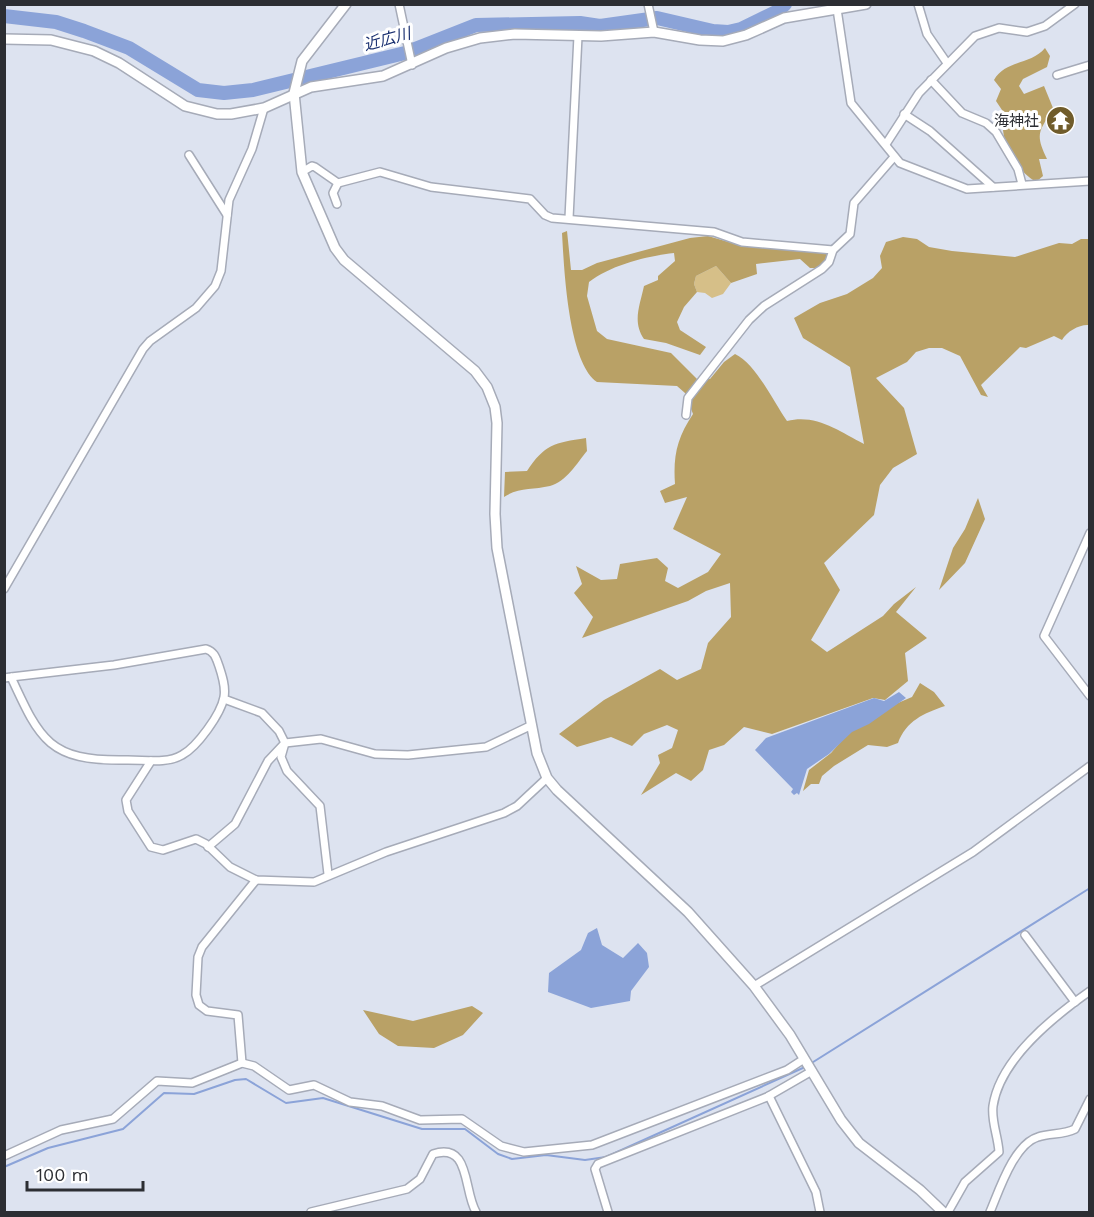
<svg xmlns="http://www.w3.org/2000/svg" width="1094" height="1217" font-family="'Work Sans','Noto Sans JP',sans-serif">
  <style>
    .green { fill: #d6bf88 }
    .forest { fill: #b9a166 }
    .water { fill: #8ba3d8 }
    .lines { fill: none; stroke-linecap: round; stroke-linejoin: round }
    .stream { stroke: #8ba3d8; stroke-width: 2 }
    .river { stroke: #8ba3d8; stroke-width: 14 }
    .street-casing { stroke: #a6abb8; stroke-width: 10 }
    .secondary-casing { stroke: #a6abb8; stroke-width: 12 }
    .street { stroke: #fff; stroke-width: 7 }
    .secondary { stroke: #fff; stroke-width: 9 }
    .labels { text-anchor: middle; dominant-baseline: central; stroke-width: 6; stroke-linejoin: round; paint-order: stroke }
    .poi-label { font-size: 15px; fill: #2c2e33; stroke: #fff; text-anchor: end }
    .water-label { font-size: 16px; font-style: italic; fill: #1c3272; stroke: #fff }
  </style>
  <rect width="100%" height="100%" fill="#dde3f0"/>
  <!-- green -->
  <path class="green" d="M716 266 731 283 723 294 712 298 705 293 697 292 694 284 696 276Z"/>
  <!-- forest -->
  <g class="forest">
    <path d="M1045 48 1050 56 1047 67 1023 79 1019 86 1024 94 1044 86 1053 108C1040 132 1034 132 1047 159H1039L1043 176 1036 182C1014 169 998 139 1004 113L996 101 1001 89 994 80C1005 60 1031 65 1045 48Z"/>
    <path d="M567 231 571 270H582L597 263 690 238 708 236 732 243 770 244 830 254 827 268H810L800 259 756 264 757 274 731 283 716 266 696 276 694 284 697 292 684 307 677 322 680 330 706 347 700 355 666 343 644 339C632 322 640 305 644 286L658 280V276L675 261 674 253C647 256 611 265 589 282L587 296 597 331 607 339 671 353 697 379H710L724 362 735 354C756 364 773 401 787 421 817 414 838 431 864 444L850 367 803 338 794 318 820 303 847 294 873 278 882 268 880 256 886 242 903 237 917 239 929 247 952 251 1015 257 1059 243 1072 244 1081 239H1089V325C1080 324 1067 331 1062 340L1054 336 1026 348 1020 347 981 385 988 397 981 395 960 356 942 348H929L916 352 907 362 876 378 904 408 917 454 893 468 880 485 874 515 824 563 840 590 811 640 827 652 883 616 894 604 916 587 896 612 927 638 905 653 908 681 885 700 873 698 772 734 744 727 724 745 709 750 703 770 691 781 676 773 641 795 660 763 658 755 672 748 678 730 667 725 644 734 632 746 611 737 577 747 559 734 604 700 660 669 677 680 701 669 708 643 731 617 730 583 706 591 688 601 582 638 593 617 574 593 582 584 576 566 601 580 617 579 620 564 657 558 668 568 665 581 678 588 708 572 721 554 673 529 687 497 665 503 660 491 675 484C673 456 677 438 693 414L685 393 677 386 597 382C568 362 564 267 562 233Z"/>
    <path d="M586 438 587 451C577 463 566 482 550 486 533 490 519 487 504 497L505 472 527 471C545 444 554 443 586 438Z"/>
    <path d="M978 498 985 519 965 563 939 590 953 548 965 529Z"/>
    <path d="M920 683 934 692 945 706C924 713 906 721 898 743L887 747 868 745 834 766 822 776 819 784H811L803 791 809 770 831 753 850 731 886 708 912 697Z"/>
    <path d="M472 1006 483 1013 463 1035 434 1048 398 1046 379 1034 363 1010 413 1021Z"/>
  </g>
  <!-- water -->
  <g class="water">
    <path d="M899 692 906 698 869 724 852 732 829 754 807 769 799 795 797 793 794 795 791 792 793 789 755 750 766 738 874 698 884 701Z"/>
    <path d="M597 928 602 945 623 958 638 943 647 953 649 967 631 991 630 1001 591 1008 548 992 549 973 581 950 588 933Z"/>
  </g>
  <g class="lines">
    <!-- stream -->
    <g class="stream">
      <path d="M810 1064 1090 888"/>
      <path d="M4 1167 48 1148 123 1129 164 1093 194 1094 235 1080 246 1079 286 1103 323 1098 422 1129H465L498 1154 512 1159 546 1155 585 1160 606 1157 805 1067"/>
    </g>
    <!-- river -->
    <path class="river" d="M4 16 56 22 84 31 129 48 198 90 224 93 253 90 405 53 476 25 580 23 600 26 657 18 713 31 728 32 741 29 778 11 785 4"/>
    <defs>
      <g id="street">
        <path d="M399 4 412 65"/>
        <path d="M648 4 654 32"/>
        <path d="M918 4 927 34 947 63"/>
        <path d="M837 9 851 103 900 163 967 189 1090 181"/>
        <path d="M1057 75 1090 65"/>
        <path d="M931 80 962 113 986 123 996 132 1018 169 1022 184"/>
        <path d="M904 114 930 131 993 187"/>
        <path d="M886 144 919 93 975 36 999 28 1027 32 1045 26 1075 4"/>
        <path d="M189 155 227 215"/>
        <path d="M302 172 312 166 315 167 338 183 380 172 431 187 530 199 545 215 552 218 714 232 742 242 833 250 850 234 854 203 894 157"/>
        <path d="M337 204 333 193 338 183"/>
        <path d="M569 218 578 36"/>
        <path d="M686 415 688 398 749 320 764 306 822 269 829 262 833 250"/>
        <path d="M1090 533 1044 636 1090 696"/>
        <path d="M4 589 143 349 150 341 196 308 215 286 221 271 229 200 252 149 264 108"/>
        <path d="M4 678 11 677 114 665 206 649C215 652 216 658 219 666 222 675 226 687 224 697 221 714 197 747 182 755 165 765 142 759 124 760 49 761 40 740 11 677"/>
        <path d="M224 699 262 713 279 731 285 743 281 757 287 771 320 806 328 874"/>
        <path d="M151 761 126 800 128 811 151 847 163 850 196 839 206 844 230 867 256 880 314 882 386 852 504 813 517 806 547 778"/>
        <path d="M208 847 235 824 268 761 285 743 321 739 375 754 408 755 486 747 532 725"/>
        <path d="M1025 935 1075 1002"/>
        <path d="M754 986 973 852 1090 766"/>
        <path d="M242 1063 238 1015 207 1011 199 1005 196 995 198 957 202 947 256 880"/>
        <path d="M769 1096 816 1192 820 1212"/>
        <path d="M4 1156 61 1130 113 1119 157 1081 192 1083 242 1063 254 1066 289 1090 314 1085 350 1102 382 1106 420 1120 462 1119 501 1146 524 1152 592 1145 787 1070 804 1059"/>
        <path d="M311 1212 407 1189 420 1179 433 1154C471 1142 463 1190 476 1212"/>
        <path d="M608 1212 595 1169 598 1164 767 1097 812 1071"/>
        <path d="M948 1212 965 1182 999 1152C998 1136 991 1121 993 1106 1000 1059 1053 1017 1090 991"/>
        <path d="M990 1212C999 1191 1014 1144 1038 1137 1050 1133 1063 1135 1075 1129L1090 1099"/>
      </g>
      <g id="secondary">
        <path d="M346 4 302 61 294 93 302 172 335 248 344 260 475 371 487 387 495 407 497 423 495 514 497 548 537 753 547 778 557 790 688 912 754 986 790 1035 841 1120 859 1143 920 1190 943 1212"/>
        <path d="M4 39 51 40 94 51 119 63 185 106 217 114H231L264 108 311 87 383 76 446 48 480 38 515 34 601 36 654 32 700 40 723 41 746 35 784 18 866 4"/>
      </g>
    </defs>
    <!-- street casing -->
    <use href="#street" class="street-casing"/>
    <!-- secondary casing -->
    <use href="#secondary" class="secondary-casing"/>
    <!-- street -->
    <use href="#street" class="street"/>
    <!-- secondary -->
    <use href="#secondary" class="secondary"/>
  </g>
  <!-- icons -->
  <defs>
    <symbol id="temple-disc" viewBox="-11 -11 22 22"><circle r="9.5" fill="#705c2b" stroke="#fff"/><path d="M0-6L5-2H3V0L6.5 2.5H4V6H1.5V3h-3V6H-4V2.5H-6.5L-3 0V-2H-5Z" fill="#fff"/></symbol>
  </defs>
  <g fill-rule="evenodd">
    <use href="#temple-disc" x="1044" y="104" width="33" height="33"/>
  </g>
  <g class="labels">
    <!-- poi labels -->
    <g class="poi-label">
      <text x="1039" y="121">海神社</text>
    </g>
    <!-- water labels -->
    <g class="water-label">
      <text transform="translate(387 39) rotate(-15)">近広川</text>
    </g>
  </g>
  <!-- border -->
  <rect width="1094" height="1217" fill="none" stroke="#2c2e33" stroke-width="12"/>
  <!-- scale -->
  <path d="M27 1181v9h116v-9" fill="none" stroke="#2c2e33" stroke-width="3"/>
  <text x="36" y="1181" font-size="18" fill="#2c2e33" stroke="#ffffff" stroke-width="4.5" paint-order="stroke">100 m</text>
</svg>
